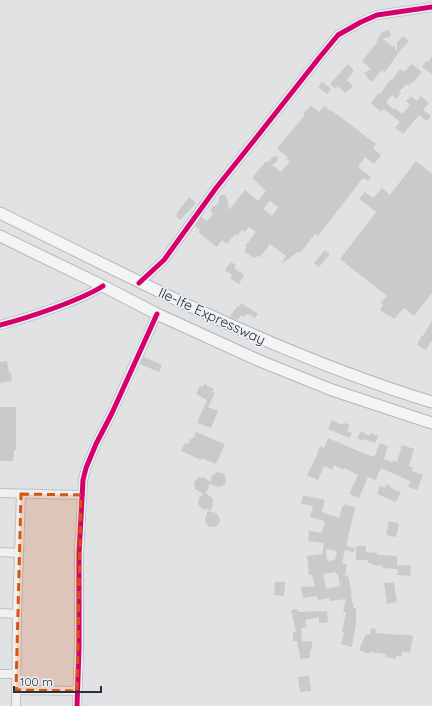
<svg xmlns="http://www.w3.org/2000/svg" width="432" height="706" font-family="Quicksand,sans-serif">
<rect width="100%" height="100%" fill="#e0e2e4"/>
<path fill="#c8cacc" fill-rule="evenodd" d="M389,30L391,36L383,39L393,47L394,45L397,52V43L403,36L409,41L403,48H402L384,73L382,70L375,78H376L371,82L364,73L371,69L362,61L379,40L376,41L381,35L380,33Z
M432,56V74L422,67L426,61L428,62Z
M348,64L353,69H352L354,71L347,80L353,86L345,93L338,86L336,89L330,84Z
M412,64L422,72L413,83L412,82L409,86L406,84L399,92L401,93L396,99L392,95L386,102L394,110L395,108L402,114L410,105L406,101L411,96L417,101L421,96L429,103L423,110L431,116L427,121L419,115L403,134L395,128L400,122L384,109L381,112L371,103L377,95L379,93L380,94L391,79L392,80L400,69L404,72Z
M322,82L331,89L327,94L318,87Z
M311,105L319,112L324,106L330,111L331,110L376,144L373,148L381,155L374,164L365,157L358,167L371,177L368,181L363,178L318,236L315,234L300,253L298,252L281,264L286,256L270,244L260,257L258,256L253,258L249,254L246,253L245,250L247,247L245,246L256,232L249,227L245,232L242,230L237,236L235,234L227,244L222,240L217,247L198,232L200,230L195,226L201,217L207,221L213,214L211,211L212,207L218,204L219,197L221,195H225L227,198L229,210L245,190L258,201L266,191L252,178L266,161L268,162L274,156L278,157L277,161L272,165L281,172L290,161L285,158H289L277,148L305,115L303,114ZM270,201L278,207L272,216L263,209Z
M416,161L432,174V293L414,316L404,308L394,319L389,315V316L380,310L383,305L380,303L387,296L340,259L376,212L359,199L365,192L373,198L382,188L390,195Z
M189,197L196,203L180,220L176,216L177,215L176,214Z
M325,250L330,254L319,267L314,263Z
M231,262L236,265L234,268L244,275L239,284L230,278L232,275L225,270Z
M241,303L258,314L255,318L249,314L248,315L246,314L244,317L241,315L238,320L230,317L235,309H236L237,306L239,307Z
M432,321V340L426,350L417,345L422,335L423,336Z
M144,357L162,365L159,372L140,364V360Z
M7,361L9,373H11L12,381L0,383V362Z
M204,384L214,389L212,392L215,393L208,407L218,411L211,428L197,423L207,400L196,394L200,386L203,387Z
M0,407H16V450H14L13,461H0Z
M332,420L342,425L344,423L348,424L349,427L347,431L352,433L349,438L328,429Z
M361,431L369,436L371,433L378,436L375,443L364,439L363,441L357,438Z
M196,432L225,444L216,464L202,458L201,460L181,451L185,443L188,444L190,439H192L193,437L194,438Z
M328,438L347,446L363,453L374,457L380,443L388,446L384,459L392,462L393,460L397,462L402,445L414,449L409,466L413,468L412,471L423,475L417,490L408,487L410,481L381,468V470L380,469L376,480L368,477L359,498L349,494L358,475L344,468L343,470L334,465L332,470L324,466L318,480L307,475L318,453L317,452L321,446L324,448Z
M217,472L222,473L224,474L225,476L226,482L223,486L218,487L210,484L206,493L213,499V504L211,510L203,509L199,506L198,503L199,498L203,494L195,489L194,483L195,481L199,477L205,478L210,482L212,476Z
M386,484L391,486L390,488L401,492L396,502L377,494L380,486L385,488Z
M303,495L325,500L322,512L339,518L343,505L344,506L345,504L354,507V508H355L346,546L355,548L354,552L345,550L342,563L347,564L345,576L348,575L351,590L352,603L354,604L353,608H356V622L352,647L341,644L344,632H342L346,612H343L346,599L330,601L329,598L318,600L317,596L303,598L301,587L315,586L312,575H309L307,556L322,554L324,543L308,541L309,531L322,533L325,523L324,522V521L310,517L313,506L301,504ZM326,549L337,551L335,560L327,561ZM336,572V574H338L340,586L326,589L323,574Z
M208,511L216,513L219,517L220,522L217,526L215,527H210L206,524L205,518Z
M389,521L399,524L396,537L386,535Z
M356,546H366V552L377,553V555H381L397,556V565L411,566L410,576L397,575L398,569L382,568L383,566L372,565V563H368V560H356Z
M275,582H285L284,596L274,595Z
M394,582L397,602L387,604L384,583Z
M297,609L298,612L327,611L328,622L319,623V617L305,620L307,627L301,628L302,642L312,641V649H310V658L300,659L299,649H298L297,641L293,642V632H296L291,610Z
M371,628L376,629L375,633L403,635V634L413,636L410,653L402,651V656H396V659L385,657L386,654L370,652L369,654L359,650L366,634L370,635Z
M309,676L311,691L300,692L298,677Z"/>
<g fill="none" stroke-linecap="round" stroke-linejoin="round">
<defs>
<path id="minor" d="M139,283L164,260L216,188L252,143L319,58L338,35L361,22L377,15L432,7
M0,325C20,320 38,314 57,307C73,301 89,295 103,286
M139,355L157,314
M0,493L81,495
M0,552L18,553
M0,613L17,614
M0,674H16
M16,690L77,691
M16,706L17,614L21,494
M77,706L79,649V554L83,480L86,468L96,444L112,413L135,362"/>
<path id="highway" d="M0,213C141,283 281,356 432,402
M0,236L103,286L157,314L260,361L332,390L432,423"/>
</defs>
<use href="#minor" stroke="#bec0c2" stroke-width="10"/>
<use href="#highway" stroke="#b3b5b8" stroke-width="13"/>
<use href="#minor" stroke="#eff0f1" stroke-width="8"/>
<use href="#highway" stroke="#f4f4f5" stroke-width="11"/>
<defs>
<path id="cycleway" d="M139,283L164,260L216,188L252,143L319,58L338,35L361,22L377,15L432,7
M0,325C20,320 38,314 57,307C73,301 89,295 103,286
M77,706L79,649V554L83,480L86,468L96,444L112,413L157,314"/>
</defs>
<use href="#cycleway" stroke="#edf0f4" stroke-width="8"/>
<use href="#cycleway" stroke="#d6006c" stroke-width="5"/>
</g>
<path fill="#d55511" fill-opacity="0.2" stroke="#d55511" stroke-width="3" stroke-dasharray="8 5" stroke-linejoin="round" d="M21,494L81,495L77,691L16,690Z"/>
<g text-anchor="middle" stroke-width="3.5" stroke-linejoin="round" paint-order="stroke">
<g font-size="14" fill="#29303c" stroke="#edf0f4">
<text transform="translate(212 316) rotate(25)" y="5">Ile-Ife Expressway</text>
</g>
</g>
<path d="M14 686v6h87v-6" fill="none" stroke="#29303c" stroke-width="2"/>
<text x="20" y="686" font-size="12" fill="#29303c" stroke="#edf0f4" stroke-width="3" paint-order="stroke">100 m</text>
</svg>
